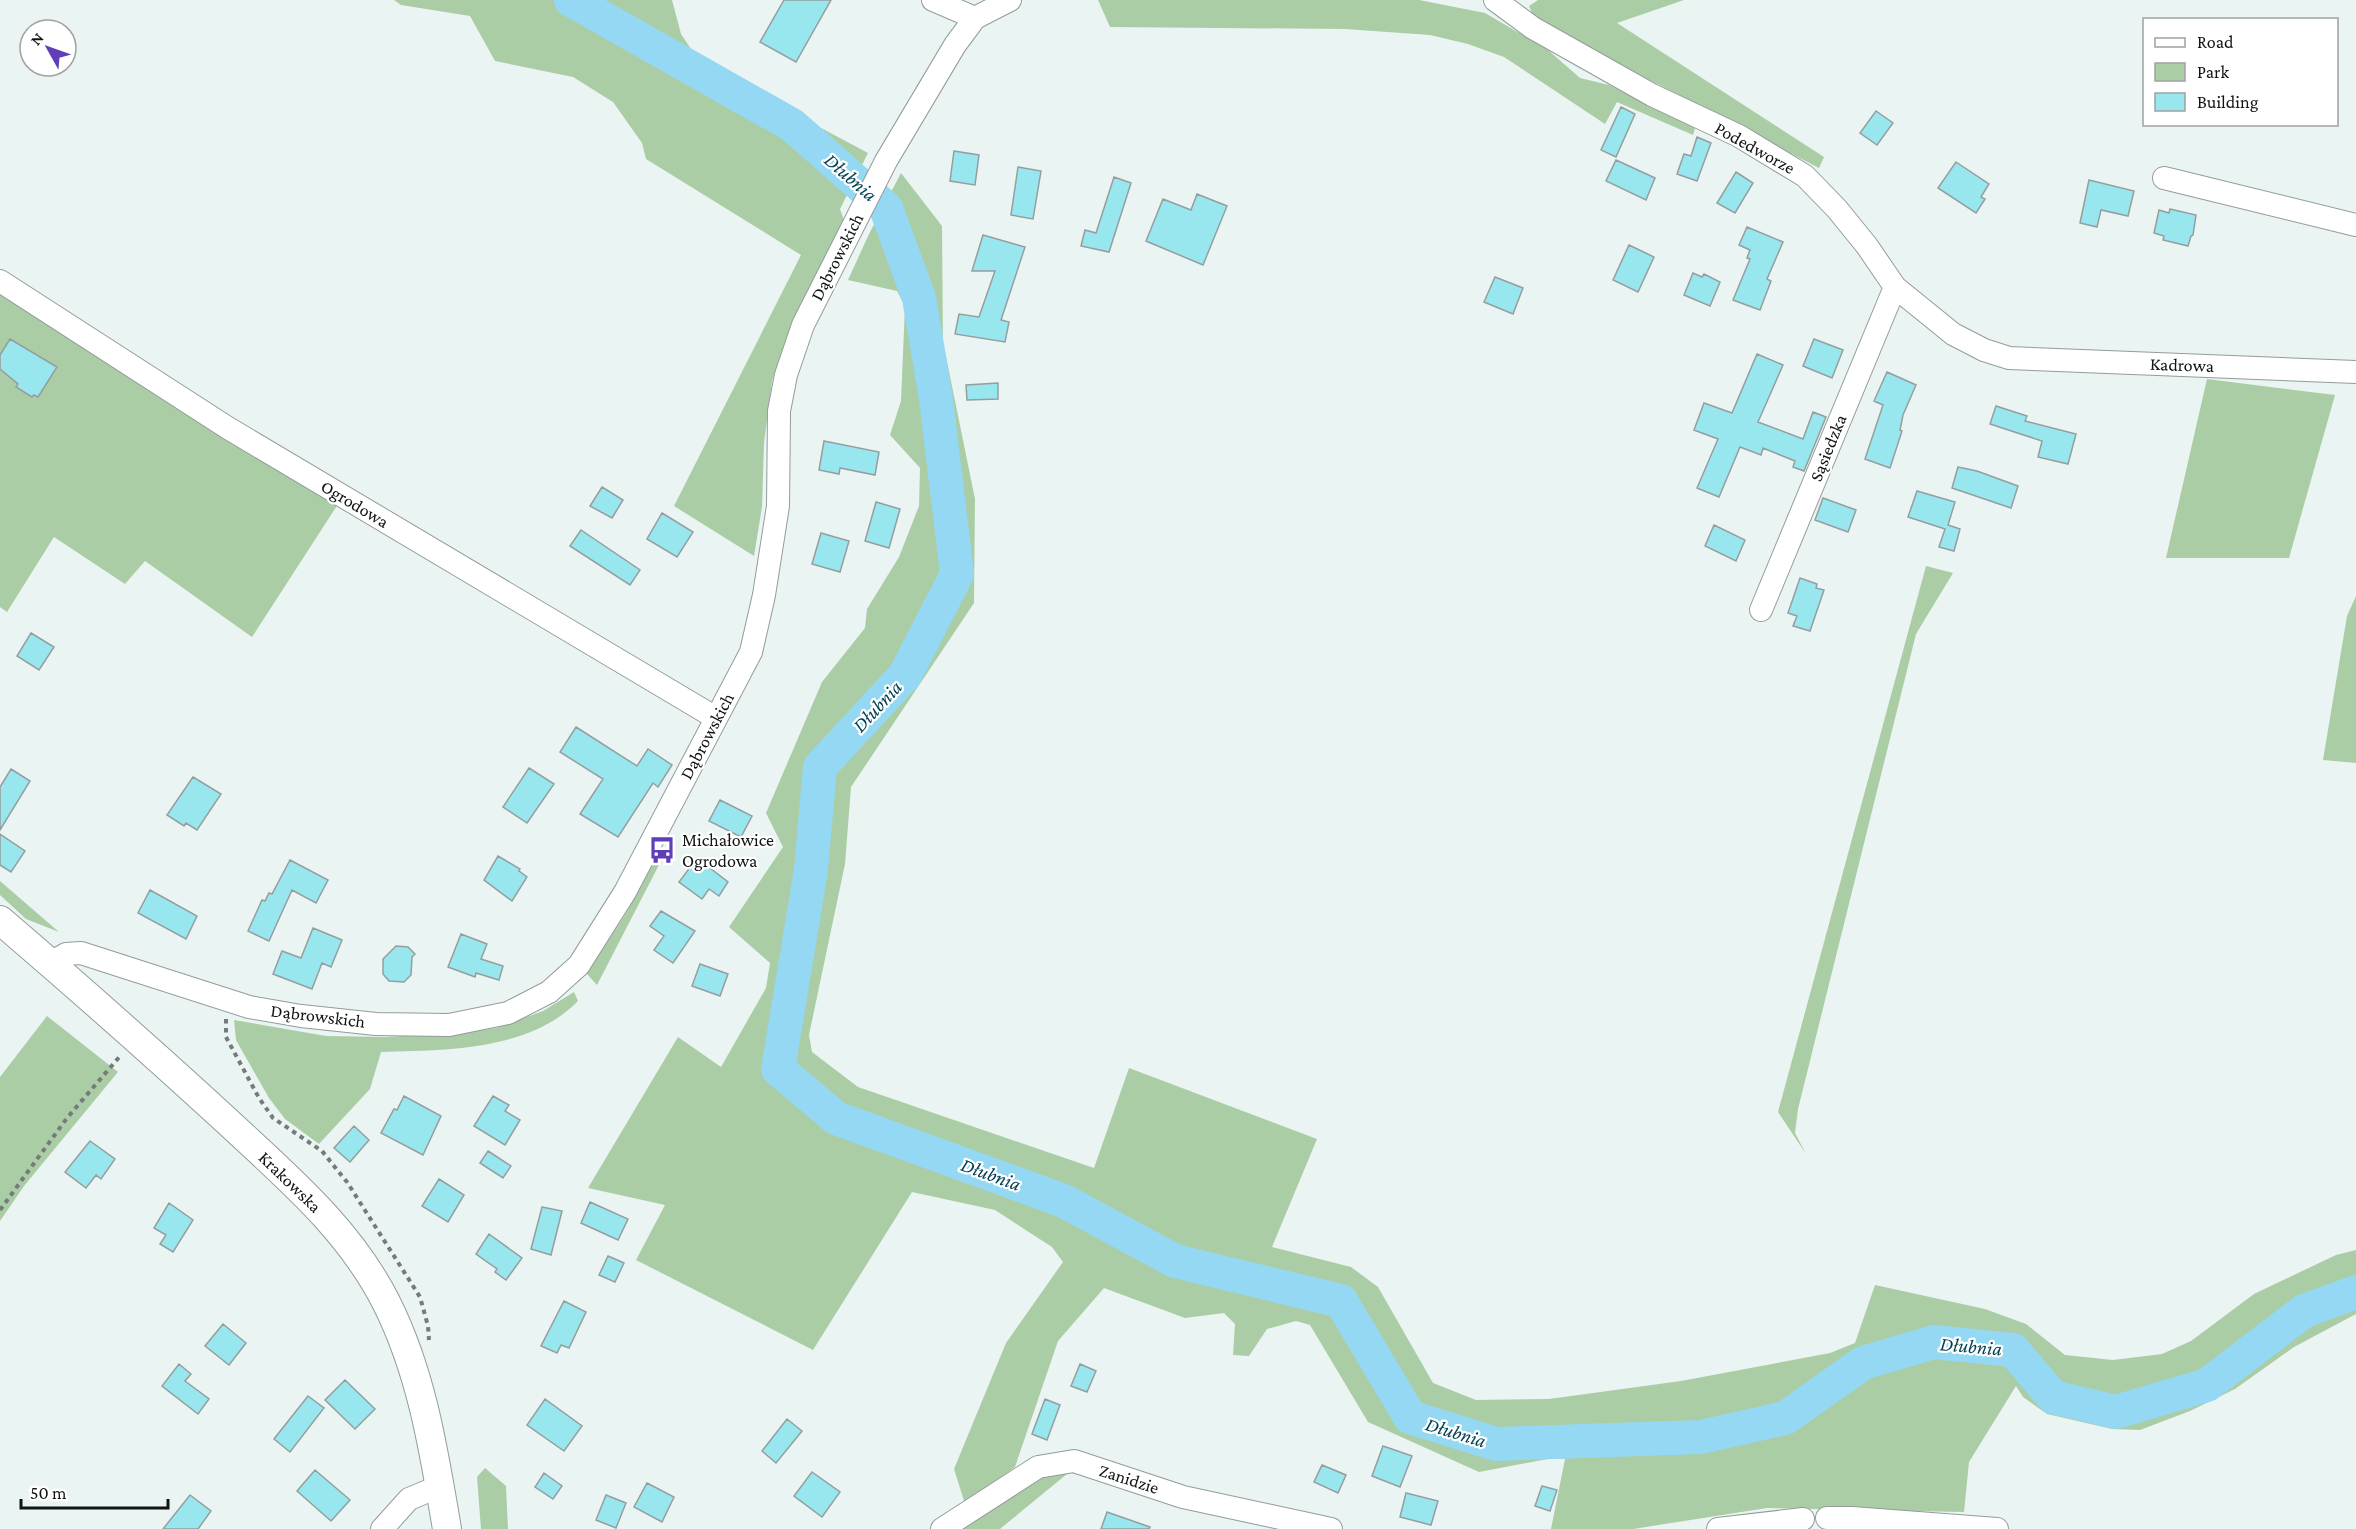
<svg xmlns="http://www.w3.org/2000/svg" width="2356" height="1529" font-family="'Crimson Pro',serif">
<rect width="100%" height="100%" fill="#eaf4f2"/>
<path fill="#abcda5" d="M394,0H672L681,34L701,64L868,153L840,209L844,220L795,316L772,381L764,443L762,507L754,556L674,506L801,255L646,159L642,143L613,102L573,77L495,61L470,16L401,5Z
M1098,0H1419L1485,13L1548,50L1580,78L1609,85L1695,128L1693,135L1617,102L1605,124L1504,57L1468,44L1430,35L1345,29L1110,27Z
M1538,0H1684L1617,23L1824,157L1819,168L1577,42L1533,15L1529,6Z
M901,173L942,226L943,342L975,499L974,603L851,787L845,864L809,1035L812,1052L858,1087L1094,1168L1129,1068L1317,1139L1272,1247L1351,1267L1378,1287L1433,1383L1476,1400L1549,1399L1681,1381L1830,1353L1855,1343L1875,1285L1985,1309L2026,1324L2065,1355L2113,1360L2162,1354L2191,1341L2254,1294L2336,1255L2356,1250V1314L2294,1347L2235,1389L2190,1411L2140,1430L2112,1429L2047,1414L2023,1397L2016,1386L1969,1462L1964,1512L1767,1508L1633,1529H1551L1565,1459L1553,1458L1479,1472L1368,1422L1310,1325L1296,1321L1267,1329L1249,1356L1233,1355L1235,1324L1224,1313L1185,1318L1104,1288L1058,1341L1015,1467L965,1504L954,1469L1006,1343L1063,1262L1052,1247L995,1210L912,1192L813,1350L636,1260L665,1205L588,1188L678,1037L721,1067L766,988L770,963L729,927L783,847L766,813L822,682L865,628L867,609L899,557L919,506L920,468L890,435L901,401L905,306L897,291L848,280L869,234Z
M0,288L340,501L252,637L145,561L125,584L54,537L7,612L0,607Z
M2207,379L2335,395L2289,558H2166Z
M1926,566L1953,573L1916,634L1798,1109L1795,1133L1806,1154L1778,1112Z
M2356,596V763L2323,760L2347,616Z
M657,856L662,859L597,985L587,974L627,912Z
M0,881L59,932L26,919L0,895Z
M574,992L578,1001C529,1051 447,1050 381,1052L370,1089L319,1144L285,1119L269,1098L236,1040L234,1020L326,1036L385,1037L461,1033L496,1028L543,1011Z
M47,1016L118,1072L24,1186L0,1221V1077Z
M485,1468L506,1486L508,1529H481L477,1477Z
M1037,1473L1067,1474L1000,1529H953Z"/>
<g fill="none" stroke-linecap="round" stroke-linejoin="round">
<path stroke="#94d8f4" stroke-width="34" d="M571,0L792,125L886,208L919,298L936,399L957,574L905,675L820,767L811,870L778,1069L836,1118L1064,1201L1175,1261L1341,1301L1410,1417L1496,1444L1701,1437L1785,1418L1863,1363L1934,1342L2013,1350L2053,1397L2116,1412L2207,1385L2304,1311L2356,1292"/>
</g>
<path fill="#98e7ef" stroke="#959e9f" stroke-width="1.5" d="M784,0H831L796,62L760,42Z
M1621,107L1635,114L1616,157L1601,150Z
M1876,111L1893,123L1877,145L1860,133Z
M1697,137L1711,143L1697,181L1677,174L1684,154L1691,156Z
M954,151L979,155L975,185L950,181Z
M1616,160L1655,178L1646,200L1606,181Z
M1956,162L1989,184L1981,197L1985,199L1976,213L1938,188Z
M1018,167L1041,171L1033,219L1011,215Z
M1736,172L1753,183L1735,213L1717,203Z
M1114,177L1131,183L1109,252L1081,246L1085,230L1096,233Z
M2089,180L2134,191L2128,216L2101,210L2097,227L2080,223Z
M1197,194L1227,206L1203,265L1146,241L1163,199L1191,210Z
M2170,209L2196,215L2193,235L2191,236L2188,246L2163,240L2164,236L2154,233L2159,210L2169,213Z
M1747,227L1783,242L1767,279L1771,281L1760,310L1733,300L1750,259L1747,258L1750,250L1739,245Z
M983,235L1025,247L1001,320L1009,322L1005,342L955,334L959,314L979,317L995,271H972Z
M1629,245L1654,257L1638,292L1613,280Z
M1693,273L1702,277L1704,274L1720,282L1710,306L1684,295Z
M1495,277L1523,288L1513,314L1484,302Z
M10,339L57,367L38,397L34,395L32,397L16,387L18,384L0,369V355Z
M1814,339L1843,350L1832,378L1803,366Z
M1757,354L1783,365L1758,422L1803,439L1813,412L1826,417L1804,471L1793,467L1795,461L1763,448L1761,455L1740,447L1719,497L1697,488L1718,439L1694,430L1704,403L1732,413Z
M1887,372L1916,385L1903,415L1900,430L1902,431L1890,468L1865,459L1883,405L1874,401Z
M998,383V399L967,400L966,385Z
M1996,406L2027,416L2025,421L2076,434L2068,464L2038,457L2042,441L1990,424Z
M824,441L879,452L875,475L840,468L839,474L819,470Z
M1958,467L1977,471L2018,486L2011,508L1952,488Z
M602,487L623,500L612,518L590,506Z
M1917,491L1955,502L1948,525L1960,529L1954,551L1939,547L1945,529L1908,517Z
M1823,498L1856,510L1848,532L1815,520Z
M876,502L900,509L889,548L865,541Z
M662,513L693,532L677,557L647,539Z
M1714,525L1745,540L1736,561L1705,546Z
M581,530L640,570L630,585L570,546Z
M821,533L849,541L840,572L812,564Z
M1800,578L1817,584L1816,588L1824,590L1810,631L1793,626L1797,616L1788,613Z
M31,633L54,647L39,670L17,656Z
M576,727L637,766L648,749L672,765L658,787L653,783L618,837L580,814L603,779L560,752Z
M529,768L554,784L527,823L503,807Z
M11,769L30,781L0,830V787Z
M193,777L221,794L197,830L186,823L184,826L167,815Z
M720,800L752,816L741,837L709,821Z
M0,834L25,851L11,872L0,865Z
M498,856L520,869L519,871L527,877L512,901L484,880Z
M697,858L728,882L719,896L709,889L702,899L679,882Z
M290,860L328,880L316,903L292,890L269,941L248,931L262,900L265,901L269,893L272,894Z
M150,890L197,916L186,939L138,913Z
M661,911L695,931L673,963L654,950L664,936L650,926Z
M313,928L342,940L331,967L322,963L312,989L273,974L282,951L301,958Z
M461,934L487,944L481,959L503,966L499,980L476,973L475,977L448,967Z
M396,946L408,947L415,954L412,957L411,975L404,982L389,981L383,974V959Z
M700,964L728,974L720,996L692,986Z
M404,1096L441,1116L423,1155L381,1133L394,1109L397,1110Z
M493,1096L509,1105L505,1111L520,1120L505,1145L474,1126Z
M354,1126L369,1140L350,1162L334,1148Z
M90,1141L115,1159L101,1179L96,1175L86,1188L65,1172Z
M488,1151L511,1166L503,1178L480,1163Z
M439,1179L464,1195L448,1222L422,1206Z
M590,1202L628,1219L618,1240L581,1223Z
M169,1203L193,1220L173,1252L160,1244L166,1235L154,1228Z
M542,1207L562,1211L551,1255L531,1249Z
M489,1234L522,1258L506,1280L495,1272L497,1269L476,1254Z
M608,1256L624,1263L615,1282L599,1275Z
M564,1301L586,1312L569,1348L561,1345L557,1353L541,1346Z
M223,1324L246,1343L229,1365L205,1346Z
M179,1364L191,1374L185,1381L209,1399L198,1414L162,1386Z
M1080,1364L1096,1371L1087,1392L1071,1386Z
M345,1380L375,1409L355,1429L325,1400Z
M308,1396L324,1408L290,1452L274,1439Z
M545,1399L582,1426L564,1451L527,1425Z
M1045,1399L1060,1405L1047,1440L1032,1434Z
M787,1419L802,1431L776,1463L762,1451Z
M1383,1446L1412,1456L1400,1487L1372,1476Z
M1322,1465L1346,1475L1338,1493L1314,1482Z
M315,1470L350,1500L331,1521L297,1491Z
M812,1472L840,1492L822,1517L794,1496Z
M544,1473L562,1486L553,1499L535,1487Z
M647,1483L674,1497L662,1522L634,1507Z
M1542,1486L1557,1490L1550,1511L1535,1506Z
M1406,1493L1438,1501L1431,1525L1400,1517Z
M190,1495L211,1511L198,1529H163Z
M606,1495L626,1503L616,1528L596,1520Z
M1107,1512L1150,1527L1149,1529H1101Z"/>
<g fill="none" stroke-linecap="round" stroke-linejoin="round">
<defs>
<path id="minor" d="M933,0L975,18
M1495,0L1533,28L1652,95L1739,136L1805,176L1837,209L1867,246L1895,287L1953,334L1984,350L2009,358L2356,372
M2164,178L2356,225
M0,281L228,428L716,718
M1761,610L1895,287
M50,963L66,954L81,953L249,1007L301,1016L376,1024L449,1025L508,1013L549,992L579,965L625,892L751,652L764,595L778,506L779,411L786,375L803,325L886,161L955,45L975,18L1010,0
M1827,1518H1852L1997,1529
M382,1529L409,1499L440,1486
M942,1529L1038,1467L1074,1461L1183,1497L1331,1529
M1718,1529L1803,1519"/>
<path id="major" d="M0,920C77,986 153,1053 228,1122C287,1177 349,1229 386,1302C422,1373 434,1452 447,1529"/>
</defs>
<use href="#minor" stroke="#939c9a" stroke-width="24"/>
<use href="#major" stroke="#939c9a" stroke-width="30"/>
<path stroke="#757b7a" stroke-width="4" stroke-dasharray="4.5 4.5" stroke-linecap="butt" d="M226,1019V1037L259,1098L273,1118L322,1151L347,1182L420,1297L428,1326L429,1340
M0,1210L67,1118L121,1055"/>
<use href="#minor" stroke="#fff" stroke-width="22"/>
<use href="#major" stroke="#fff" stroke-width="28"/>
</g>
<defs>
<symbol id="bus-bare" viewBox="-9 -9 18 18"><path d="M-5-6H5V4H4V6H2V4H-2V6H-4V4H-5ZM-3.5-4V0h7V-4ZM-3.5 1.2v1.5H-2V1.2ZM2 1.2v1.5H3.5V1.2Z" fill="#5e3fb8" stroke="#fff" stroke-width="2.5" paint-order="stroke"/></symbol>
</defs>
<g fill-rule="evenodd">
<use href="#bus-bare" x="643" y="831" width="38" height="38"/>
</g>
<g text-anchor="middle" stroke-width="4.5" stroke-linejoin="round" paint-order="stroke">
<g font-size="18" fill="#101413" stroke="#fff">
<text transform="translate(1755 148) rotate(29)" y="6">Podedworze</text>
<text transform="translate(837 257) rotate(-63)" y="6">Dąbrowskich</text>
<text transform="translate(2182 365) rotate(2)" y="6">Kadrowa</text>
<text transform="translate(1828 448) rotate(-68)" y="6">Sąsiedzka</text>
<text transform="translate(355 504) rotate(31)" y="6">Ogrodowa</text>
<text transform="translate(707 736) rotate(-62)" y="6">Dąbrowskich</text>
<text transform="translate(318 1016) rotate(7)" y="6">Dąbrowskich</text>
<text transform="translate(290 1182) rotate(44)" y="6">Krakowska</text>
<text transform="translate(1129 1479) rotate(18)" y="6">Zanidzie</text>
</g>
<g font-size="18" fill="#101413" stroke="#fff" text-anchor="start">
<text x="682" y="846">Michałowice<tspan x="682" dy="21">Ogrodowa</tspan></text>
</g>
<g font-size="20" font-style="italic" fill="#003f52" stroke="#fff">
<text transform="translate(851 177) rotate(41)" y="7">Dłubnia</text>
<text transform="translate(877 706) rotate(-47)" y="7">Dłubnia</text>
<text transform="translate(991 1174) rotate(20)" y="7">Dłubnia</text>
<text transform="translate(1971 1346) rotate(5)" y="7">Dłubnia</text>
<text transform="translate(1456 1432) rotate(17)" y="7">Dłubnia</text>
</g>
</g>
<rect x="2143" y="18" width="195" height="108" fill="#ffffff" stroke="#9fa1a1" stroke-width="1.5"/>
<rect x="2155" y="38" width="30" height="9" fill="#ffffff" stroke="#9fa1a1" stroke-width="1.5"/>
<text x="2197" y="48" font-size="18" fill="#101413">Road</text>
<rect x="2155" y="63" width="30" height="18" fill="#abcda5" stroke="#9fa1a1" stroke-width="1.5"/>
<text x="2197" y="78" font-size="18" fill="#101413">Park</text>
<rect x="2155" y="93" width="30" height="18" fill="#98e7ef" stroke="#9fa1a1" stroke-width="1.5"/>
<text x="2197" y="108" font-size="18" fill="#101413">Building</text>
<g transform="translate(48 48) rotate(310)"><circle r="28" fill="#ffffff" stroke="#9fa1a1" stroke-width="1.5"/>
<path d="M0-4.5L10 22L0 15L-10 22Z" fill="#5e3fb8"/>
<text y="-9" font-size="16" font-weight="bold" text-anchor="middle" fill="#101413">N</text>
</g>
<path d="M21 1499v9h147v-9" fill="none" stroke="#101413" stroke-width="3"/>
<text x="30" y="1499" font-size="18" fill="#101413" stroke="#ffffff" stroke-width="4.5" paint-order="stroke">50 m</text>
</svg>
